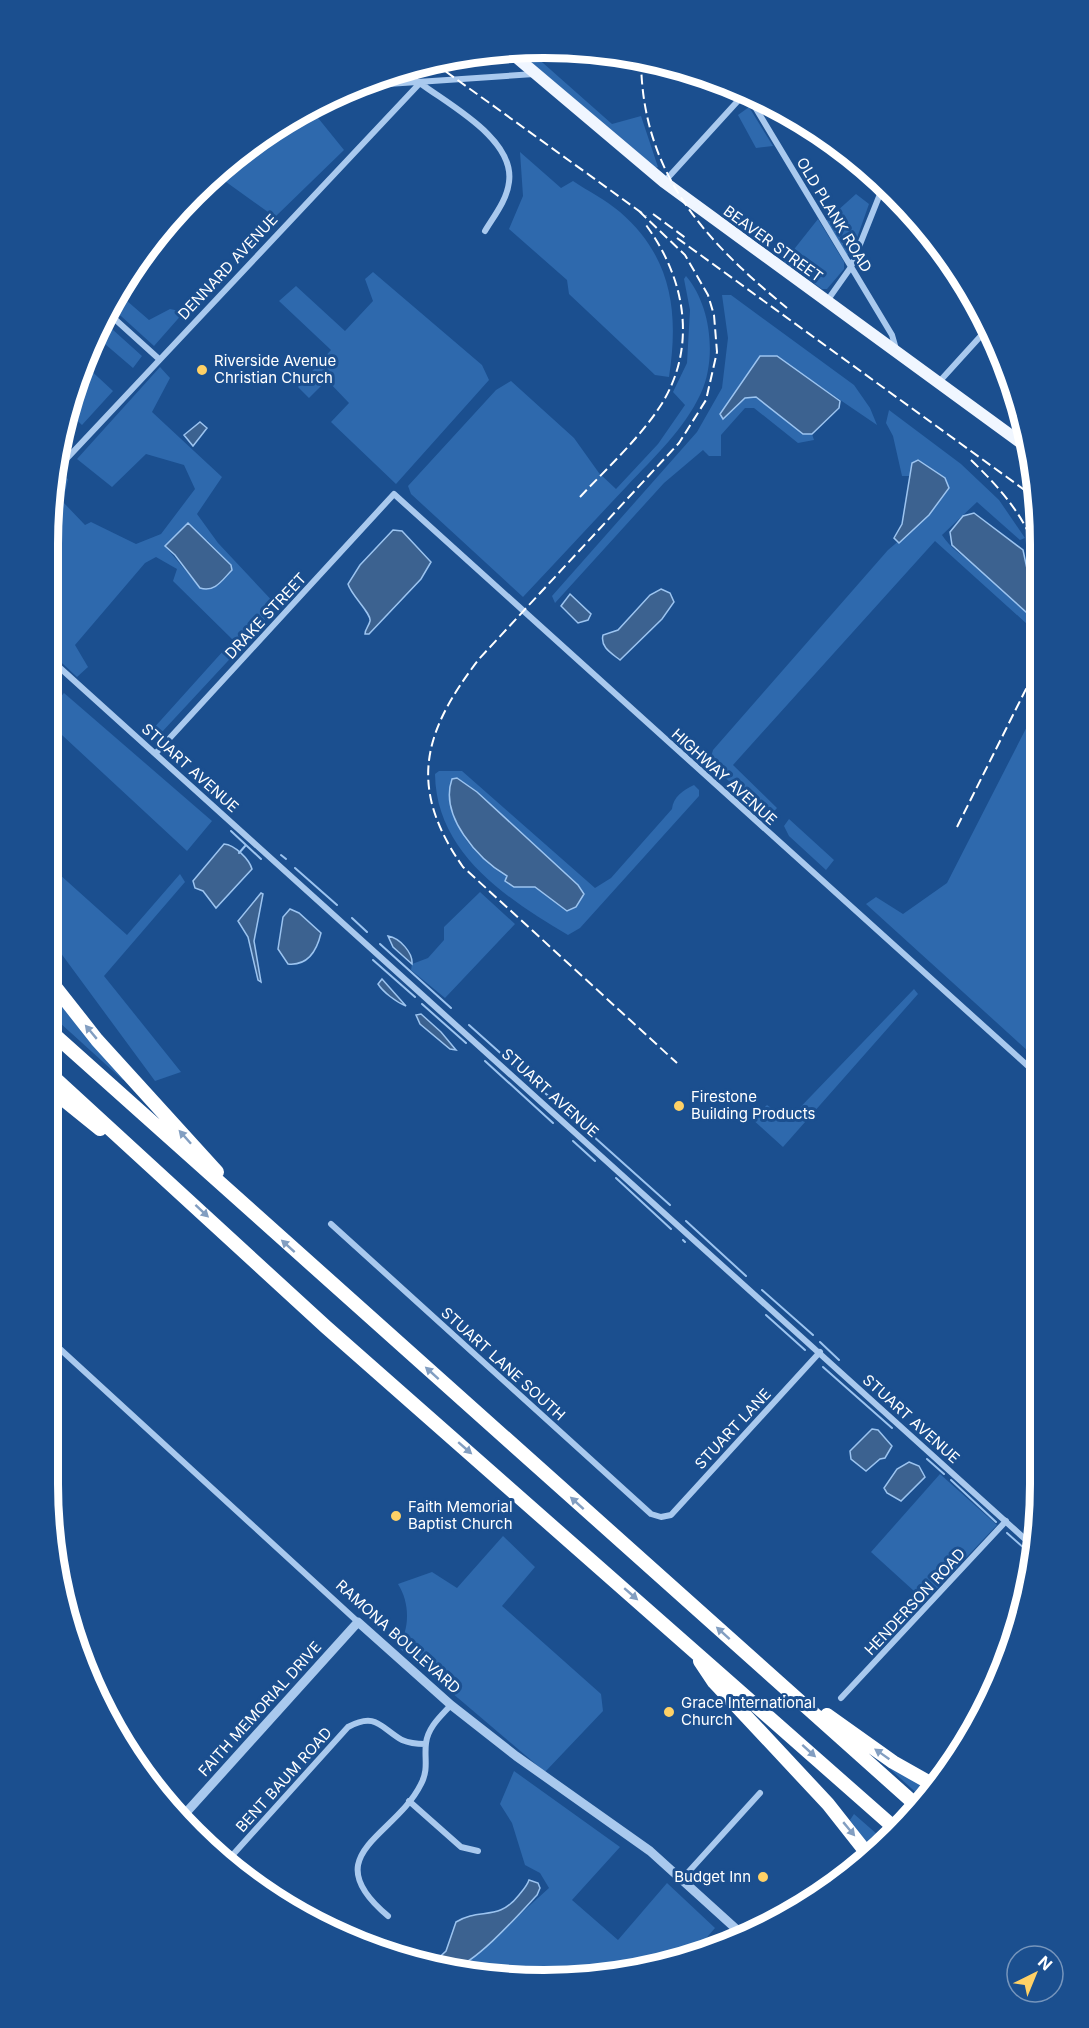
<svg xmlns="http://www.w3.org/2000/svg" width="1089" height="2028" font-family="Inter,sans-serif">
<rect width="100%" height="100%" fill="#1b4f8f"/>
<path fill="#2e69ad" fill-rule="evenodd" d="M534,55L612,124L641,116L658,167L655,168L532,63Z
M749,107L773,146L756,148L738,115Z
M310,108L344,150L275,217L215,174L297,114Z
M520,152L561,188L573,181C588,191 606,200 620,212C672,257 679,312 669,377L655,375L569,294L567,280L509,229L523,196Z
M856,194L869,204L852,252L847,255L826,221Z
M818,219L844,262V269L827,289H822L784,262Z
M933,236L957,275L955,277L923,247Z
M373,272L482,365L489,380L396,484L331,422L349,403L327,380L309,398L298,387L331,350L279,301L296,286L345,331L373,301L365,279Z
M686,276C711,305 717,358 701,393C684,430 654,457 627,486C592,523 558,560 523,597L411,494L408,486L496,390L511,381L574,438L599,473L616,489L658,444L685,405L673,392L687,363L690,310L684,279Z
M119,294L149,320L170,309L184,312L154,346L111,307Z
M722,295H731L854,385L870,408L877,425L777,357L723,419L745,398L756,397L803,434H812L814,440L798,443L754,408H745L721,435V456H709L703,450L664,483L555,603L552,596L697,432L722,388L728,338Z
M102,320L142,356L133,368L105,344L85,365L113,391L82,425L67,411Z
M160,367L170,378L152,412L222,477L197,514L218,543L278,607L161,733L152,730L233,640L173,581L177,569L156,557L145,563L75,645L88,667L77,677L49,651C49,616 41,496 61,475L68,479L63,502L85,525L91,522L136,544L161,534L195,489L184,465L146,454L112,487L77,459ZM207,540L231,565L200,588L165,546Z
M889,410L961,464L999,500L1025,538L1020,540L977,502L942,535C961,564 1002,576 1032,592L1028,564L1032,562L1037,576V616L1027,624L935,541L733,765L777,808L770,816L709,764L713,750L888,550L929,515L912,463L910,476H902L893,436L886,423Z
M64,693L212,821L187,851L49,723V710Z
M1037,707L1039,1061L866,904L876,897L903,914L947,883Z
M439,771H462L595,888L611,878L672,809C673,797 683,790 694,785L699,790V796L580,928L568,935C507,899 436,853 435,774ZM457,778L477,792L578,885L567,911L535,887L505,881L507,877C484,863 460,840 453,812C451,802 452,790 452,779Z
M789,819L834,860L826,870L789,836L784,826Z
M49,865L127,935L180,874L185,882L104,976L181,1072L155,1081L49,937Z
M480,892L515,924L445,998L411,970L412,964L428,958L444,940V927Z
M49,989L124,1078L123,1080L49,1013Z
M914,989L918,994L783,1147L752,1119L767,1105L788,1120Z
M940,1474L997,1525L925,1601L871,1552Z
M503,1536L535,1567L502,1606L601,1694L603,1711L545,1772L398,1647C410,1629 410,1603 398,1584L432,1572L457,1588Z
M878,1758L930,1787L922,1798Z
M514,1771L620,1847L572,1900L618,1940L667,1883L715,1928L695,1951L577,1979L456,1967L469,1960L549,1888L540,1873L525,1865L512,1823L500,1804Z
M854,1814L886,1842L873,1853L850,1820Z"/>
<path fill="#3c6290" stroke="#9cc4f0" stroke-width="1.5" d="M760,356H777L840,401L839,408L812,434H803L756,397L745,398L723,419L720,414Z
M200,422L207,428L193,446L184,435Z
M918,460L945,478L949,488L929,515L899,543L894,538L902,524L912,463Z
M974,513L1023,550L1032,592L1031,609L1026,612L952,545L950,532L963,516Z
M188,523L231,565L232,570C223,579 215,593 200,588L175,555L165,546Z
M393,530L402,531L431,562L421,579L369,634H365C365,629 369,626 370,621C372,614 351,595 348,584L360,565Z
M661,589L670,593L674,602L662,619L620,660C611,653 600,647 603,635L618,630L650,595Z
M570,594L591,614L588,620L578,623L561,606Z
M457,778L477,792L578,885L584,894L576,907L567,911L535,887H514L505,881L507,876C478,859 439,816 452,779Z
M224,844C235,845 249,859 252,869L216,908L203,891L195,888L193,881Z
M261,893L263,894L254,941L261,982L258,980L248,937L238,921Z
M290,909L299,913L321,933C317,950 308,966 288,964L278,949L283,917Z
M388,936C400,938 413,953 412,964L393,947Z
M382,979L406,1006C396,1002 383,992 378,984Z
M421,1014L441,1032L456,1050L450,1049L420,1024L416,1015Z
M872,1429L878,1430L892,1446L885,1458L880,1459L866,1471L851,1459L850,1451Z
M909,1462L919,1466L925,1477L901,1501L887,1493L884,1488L897,1469Z
M529,1880L538,1883L540,1888L537,1895C522,1911 475,1964 455,1967C448,1968 438,1965 431,1965L446,1951L456,1922C480,1907 498,1922 519,1895C523,1890 527,1886 529,1880Z"/>
<g fill="none" stroke-linecap="round" stroke-linejoin="round">
<path stroke="#9cc4f0" stroke-width="2" d="M231,831L261,859
M239,853L246,845
M281,855L286,859
M295,868L337,905
M352,918L367,932
M380,944L451,1008
M373,960L415,997
M422,1004L466,1043
M469,1025L670,1205
M485,1061L553,1123
M573,1141L595,1161
M616,1178L671,1229
M686,1221L746,1276
M683,1240L685,1242
M762,1290L813,1335
M766,1315L805,1350
M820,1342L839,1360
M823,1367L892,1428
M927,1459L944,1474
M951,1480L996,1522
M1007,1533L1033,1556"/>
<path stroke="#a9c9ee" stroke-width="6" d="M358,86L534,74
M746,92L892,335L896,349
M664,182L746,92
M827,301L851,267L884,184
M107,312L159,359
M939,382L988,328
M56,470L420,83C449,105 515,139 509,182C507,200 494,216 485,231
M49,658L1035,1548
M156,753L394,494L1039,1076
M331,1224L651,1514L661,1517L671,1515L820,1352
M48,1338L358,1622
M841,1698L1006,1521
M409,1801L461,1847L478,1851
M229,1859L348,1727C376,1712 380,1727 402,1740C409,1743 418,1744 425,1744
M682,1879L760,1793
M388,1916C314,1854 395,1837 421,1784C429,1769 424,1758 426,1743C428,1727 441,1716 451,1705"/>
<path stroke="#a9c9ee" stroke-width="9" d="M183,1816L358,1622L451,1705L516,1756L650,1851L745,1937"/>
<path stroke="#f0f6ff" stroke-width="12" d="M509,51L664,182L1028,448"/>
<path stroke="#fff" stroke-width="14" d="M49,979L97,1040L217,1172
M48,1029L916,1805
M48,1072L326,1327L898,1831
M48,1087L100,1129
M700,1661L714,1682L828,1804L869,1856
M827,1715L893,1762L932,1784"/>
<path stroke="#fff" stroke-width="2" stroke-dasharray="10 4.5" stroke-linecap="butt" d="M641,60C642,173 704,240 787,308
M434,63L646,216
M639,211L685,255L708,295L714,315L717,352L706,400L679,443L479,659C423,732 407,787 463,867L677,1063
M653,214L687,239
M677,238L1037,499
M971,460C1000,488 1023,514 1037,552
M580,497C607,468 639,439 661,405C698,346 685,278 646,225
M957,827L1037,667"/>
</g>
<defs><path id="oneway-solid" d="M-6-.8H1V-3.2L6.5 0L1 3.2V.8H-6Z" transform="scale(1.5)"/></defs>
<g fill="#829ec1">
<use href="#oneway-solid" transform="translate(91 1032) rotate(-130)"/>
<use href="#oneway-solid" transform="translate(185 1137) rotate(-132)"/>
<use href="#oneway-solid" transform="translate(202 1211) rotate(43)"/>
<use href="#oneway-solid" transform="translate(288 1246) rotate(-138)"/>
<use href="#oneway-solid" transform="translate(432 1373) rotate(-138)"/>
<use href="#oneway-solid" transform="translate(465 1448) rotate(41)"/>
<use href="#oneway-solid" transform="translate(577 1503) rotate(-138)"/>
<use href="#oneway-solid" transform="translate(631 1594) rotate(41)"/>
<use href="#oneway-solid" transform="translate(723 1633) rotate(-138)"/>
<use href="#oneway-solid" transform="translate(809 1751) rotate(42)"/>
<use href="#oneway-solid" transform="translate(882 1754) rotate(-145)"/>
<use href="#oneway-solid" transform="translate(849 1829) rotate(50)"/>
</g>
<g fill="#ffd166" stroke="#1b4f8f" stroke-width="2">
<circle cx="202" cy="370" r="6"/>
<circle cx="679" cy="1106" r="6"/>
<circle cx="396" cy="1516" r="6"/>
<circle cx="669" cy="1712" r="6"/>
<circle cx="763" cy="1877" r="6"/>
</g>
<g text-anchor="middle" stroke-width="6" stroke-linejoin="round" paint-order="stroke">
<g font-size="15" fill="#fff" stroke="#1b4f8f">
<text transform="translate(834 215) rotate(59)" y="5">OLD PLANK ROAD</text>
<text transform="translate(773 244) rotate(36)" y="5">BEAVER STREET</text>
<text transform="translate(228 267) rotate(-47)" y="5">DENNARD AVENUE</text>
<text transform="translate(266 616) rotate(-47)" y="5">DRAKE STREET</text>
<text transform="translate(190 768) rotate(42)" y="5">STUART AVENUE</text>
<text transform="translate(724 777) rotate(42)" y="5">HIGHWAY AVENUE</text>
<text transform="translate(550 1093) rotate(42)" y="5">STUART AVENUE</text>
<text transform="translate(503 1364) rotate(42)" y="5">STUART LANE SOUTH</text>
<text transform="translate(911 1419) rotate(42)" y="5">STUART AVENUE</text>
<text transform="translate(733 1429) rotate(-47)" y="5">STUART LANE</text>
<text transform="translate(915 1602) rotate(-47)" y="5">HENDERSON ROAD</text>
<text transform="translate(398 1637) rotate(42)" y="5">RAMONA BOULEVARD</text>
<text transform="translate(260 1709) rotate(-48)" y="5">FAITH MEMORIAL DRIVE</text>
<text transform="translate(284 1780) rotate(-48)" y="5">BENT BAUM ROAD</text>
</g>
<g font-size="15" fill="#fff" stroke="#1b4f8f" text-anchor="start">
<text x="214" y="366">Riverside Avenue<tspan x="214" dy="17">Christian Church</tspan></text>
<text x="691" y="1102">Firestone<tspan x="691" dy="17">Building Products</tspan></text>
<text x="408" y="1512">Faith Memorial<tspan x="408" dy="17">Baptist Church</tspan></text>
<text x="681" y="1708">Grace International<tspan x="681" dy="17">Church</tspan></text>
<text x="751" y="1882" text-anchor="end">Budget Inn</text>
</g>
</g>
<path d="M0 0H1089V2028H0ZM544 58H544A486 486 0 0 1 1030 544V1484A486 486 0 0 1 544 1970H544A486 486 0 0 1 58 1484V544A486 486 0 0 1 544 58Z" fill="#1b4f8f" fill-rule="evenodd"/>
<path fill="none" stroke="#fff" stroke-width="8" d="M544 58H544A486 486 0 0 1 1030 544V1484A486 486 0 0 1 544 1970H544A486 486 0 0 1 58 1484V544A486 486 0 0 1 544 58Z"/>
<g transform="translate(1035 1974) rotate(43)"><circle r="28" fill="#1b4f8f" stroke="#7695bc" stroke-width="1.5"/>
<path d="M0-4.5L10 22L0 15L-10 22Z" fill="#ffd166"/>
<text y="-9" font-size="16" font-weight="bold" text-anchor="middle" fill="#ffffff">N</text>
</g>
</svg>
